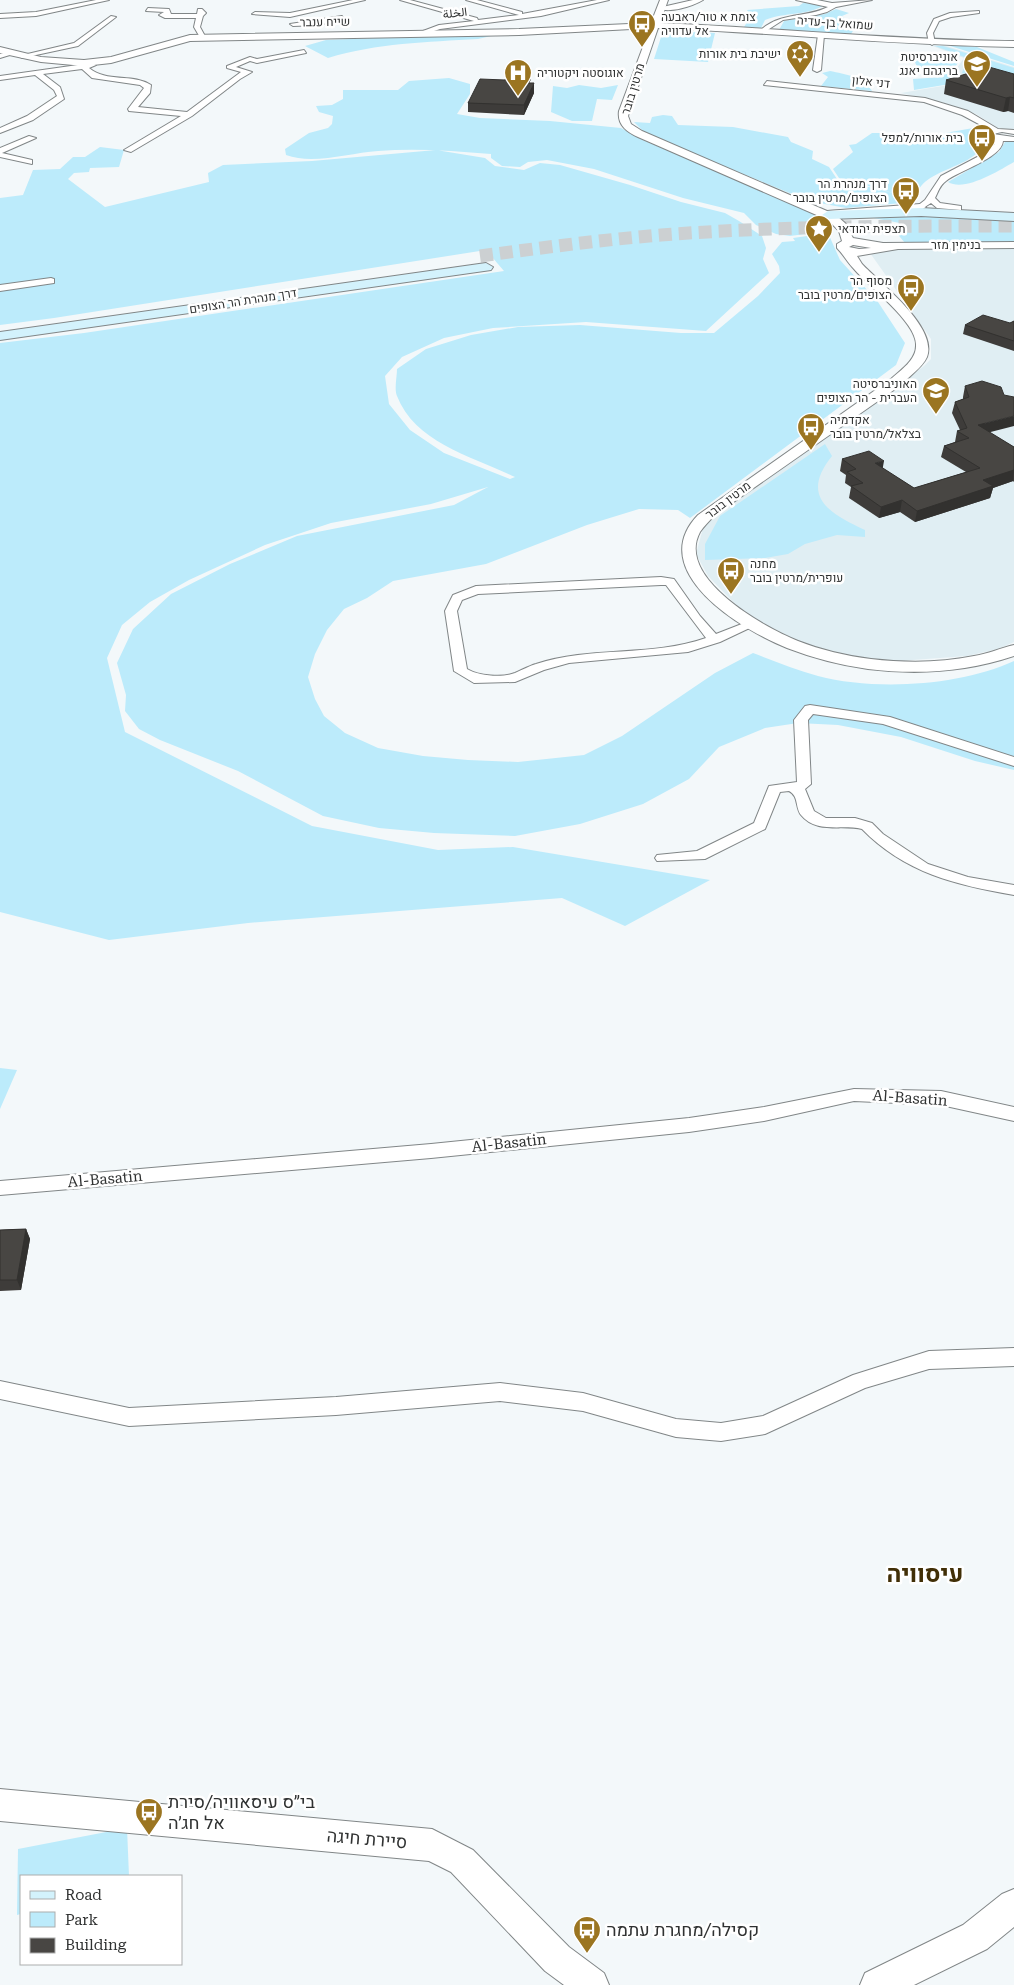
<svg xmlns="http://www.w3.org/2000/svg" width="1014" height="1985" font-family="'Roboto Serif',Vazirmatn,Heebo,serif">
<rect width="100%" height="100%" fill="#f3f8fa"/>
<path fill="#e0eef3" d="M930,45H943L1014,67V130L998,128L976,114L944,103L901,93L954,84L952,75L964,58Z
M1014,247V642L998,649L967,656L899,661L868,659L833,653L806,645L777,632L743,612L708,576L696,554L703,528L716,515L924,366L931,359V339L870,253L884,249Z"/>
<path fill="#bcebfb" d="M803,3L826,4C809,16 784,12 765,20L761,28L744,27L751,16L747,10L799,6Z
M836,9L849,13L842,16L844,19L858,23L851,34L779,30L784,21L825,14Z
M663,31L715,33L708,62L654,59Z
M426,36H491L478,39C427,42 377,43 328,58L305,46L326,40Z
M947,45L977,47L1014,62V66Z
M935,46H943L1014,68V85L993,77L962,73L967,58Z
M914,60L958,63L950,73V84L914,90L913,79L942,77L939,70L918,69Z
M830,71C845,74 864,77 872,91L821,86L828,77L822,73Z
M449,78L470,84V94L457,114L480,118L550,121L621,128L645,141L806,208L821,215L833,225L829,231L790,236L776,234L756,225L744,213L683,198L594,169L547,160L528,162L520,167L502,166L491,158V154C453,151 416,148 378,151C349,153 313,165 286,155L285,149L309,133L328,128L332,124L333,116L319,112L316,106L332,105L343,99V90H398L409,81Z
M579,85L601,88L618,85L612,100L597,99L592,121H572L551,112L553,86L567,88Z
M663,115L672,116L678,125L733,127L788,137L791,142L813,151L812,159L829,167L837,179L901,195L904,200L902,203L846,208L809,201L646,134L634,122L650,123L652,117Z
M979,127L985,138C979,171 922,165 915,199L839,178L833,169L853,152L849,145L856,144L872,133H945Z
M1014,141V162C998,171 965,192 948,182L999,152L1005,142Z
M100,147L124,150L119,167L90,168L89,172L74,173L68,179L105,207L209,182L208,173L223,165L312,161L436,150L485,158L495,166L524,170L540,163L560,165L630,185L681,202L725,213L739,221L762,236L766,248L763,259L769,273L706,331L586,322L493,328L444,338L402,357L385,376L389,404L410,430L444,453L510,479L515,477C474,457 415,443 397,396C394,389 397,377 397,369L426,349L471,335L518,327L580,325L681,333H714L758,296L780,273L779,266L772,254L782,242L795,241L793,238L828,233L840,260L878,302L905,343L896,365L690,518L678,510L639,509L587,525L486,564L393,581L367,598L344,609L327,630L315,654L308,677L315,699L324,716L345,733L378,748L423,756L468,760L518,762L584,755L622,736L715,673L753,653C774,661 796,670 818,676C875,691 960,686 1014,661V770L975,761L901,737L838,725L798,723L765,728L719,747L689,779L643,804L580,824L515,836L434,833L379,828L323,816L238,771L160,740L139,729L125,711L126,695L117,663L133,629L171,594L230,564L297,536L454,505L488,487L431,504L331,523L265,545L189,580L150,602L122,625L107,658L125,732L312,826L438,850L513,847L710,880L625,926L562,898L248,923L109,940L0,912V343L84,333L504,271L486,250L54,318L0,325V198L23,195L33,170L60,169L73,157H85Z
M883,215L1014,219V244L905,243L895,231L882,232L875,224L890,227L900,223L868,217Z
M825,444L832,456C800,496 828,513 865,530V537L837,535L805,544L788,554L765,558L705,560V544L720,516Z
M0,1068L17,1070L0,1109Z
M127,1828L129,1876H21V1914L17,1915L18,1849Z"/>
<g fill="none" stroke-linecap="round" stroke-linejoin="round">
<path stroke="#ccd0d2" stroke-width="13" stroke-dasharray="13 7" stroke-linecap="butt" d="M480,256C540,248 600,240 661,235C778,226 896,226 1014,226"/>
<defs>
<path id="minor" d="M96,0H109L36,16L0,18V14L36,12Z
M353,0H365L290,17L252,14L255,12L290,13Z
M400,0H410L477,18L478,20L519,15L466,0H477L522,12V14L597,0H609L541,16L440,29L425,34L423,31L439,25L474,21Z
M693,0H703C693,6 669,14 658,8Z
M796,0H817L832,3L872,0L836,7L827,12L816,15L783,20L766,31H762V29C782,12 806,18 828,7Z
M148,8L169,9L171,14H197L198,9H202L206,13L203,16L200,27L206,38L201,39L194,27L196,18H165L159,15L164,12L146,11Z
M979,11V13L951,17L939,21L933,33L935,43L932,45L929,43L927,33L934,19L950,13Z
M111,16L116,17L78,46L22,58L19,56L74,43Z
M342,16L344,19L318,25L293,26L290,24Z
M821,33L824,35L821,70L817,72L813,70L818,35Z
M304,50L306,53L257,63L250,61L236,67L252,72L240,79L192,116L131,152L124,150L181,116L129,111L128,109L144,88L140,85L92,78L82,69L43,74L60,87L64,99L33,120L0,133V128L27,116L57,96L54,90L35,75L0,80V76L92,63L96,65L89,68C107,83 132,73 151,85L150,93L138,107L187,112L241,72L227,68V66L250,57L257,59Z
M11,51L13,54L0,58V54Z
M767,81L925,98L968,111L998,129L1014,130V134L1002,132L993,134L1014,137V141H1003C1002,158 958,171 946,181C940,185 938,192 935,198L940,203L961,206V210L937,208L931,203L920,210L916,207L925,200L941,176L983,154L995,144V140L987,139L984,133L990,130L962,115L924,102L764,85Z
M29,136L36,138L2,153L32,160V164L0,157V148Z
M51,278L54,279V283L0,291V285Z
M661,577L674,579L700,616L716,634L752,620L758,624L720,642L688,652L569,663L544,670L515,682L474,683L454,671L445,611L453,595L476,586ZM661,585H666L706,638C652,657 591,646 536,664C529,666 522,670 515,673C502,678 479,676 467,669L457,611L462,600L478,594Z
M810,705L890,717L1014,757V766L883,724L813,714L808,720L811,784L805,789L814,811L826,818H855L872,823L883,834L928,864L968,877L1014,885V895C956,885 905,873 862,829C842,824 816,834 801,815C795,807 799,796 789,791L780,792L765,829L705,859L657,861L655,858L657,855L697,851L754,823L769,786L797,782L794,720L805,706Z
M854,1089L941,1091L1014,1107V1121L941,1105L854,1101L764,1121L689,1132L431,1158L0,1195V1181L431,1144L689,1118L764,1107Z
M1014,1348V1366L929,1369L865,1388L765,1434L721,1441L676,1437L583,1411L500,1401L336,1415L129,1426L0,1399V1381L129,1408L336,1397L500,1383L583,1393L676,1419L721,1423L763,1416L853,1375L929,1351Z"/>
<path id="tertiary" d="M660,0H668L660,23C778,28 896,40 1014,41V47C895,45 777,33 658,28L628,116L631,124L642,131L827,211L920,204L926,207L920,210L837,216L846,224L853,238L883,243L1014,242V248L898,249L857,256L862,264C881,284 938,327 927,357C923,367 908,377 901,385L715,515C710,520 704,526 700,532C675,578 765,628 798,641C821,650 846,656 871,659C905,663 940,663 974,656C988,654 1000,648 1014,645V656C967,672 917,675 868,669C840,665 813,658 787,648C742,630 644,571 698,515L891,379C901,370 916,360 916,346C918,323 869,287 854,269C847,262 844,255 837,248V244L842,241L839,231L828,220L638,137C627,132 617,125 619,111L650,28L519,35L190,41L111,63L84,66L41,62L0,53V47L41,57L84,60L111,57L190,35L519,29L651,23ZM853,245L871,248L859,249L849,247Z
M0,1789L432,1829L473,1850L569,1947L604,1973L609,1985H564L545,1971L451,1872L429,1861L0,1821Z
M1014,1889V1927L987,1949L914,1985H860L865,1973L963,1925L1002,1894Z"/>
<path id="secondary" d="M921,208L1014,213V221L921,216L828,219L822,215L828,211Z
M486,263L493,267L491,270L0,340V332Z"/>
</defs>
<use href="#minor" stroke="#818687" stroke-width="2"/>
<use href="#tertiary" stroke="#818687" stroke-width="2"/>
<use href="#secondary" stroke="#818687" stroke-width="2"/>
<use href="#minor" fill="#fff" fill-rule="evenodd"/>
<use href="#tertiary" fill="#fff" fill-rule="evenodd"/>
<use href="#secondary" fill="#d3f2fc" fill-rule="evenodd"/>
</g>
<path fill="#3e3c3a" d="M1014,74V113L1008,111L1003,112L944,94L946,80Z
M531,79L529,83L534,93L524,115L468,112V103L505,80Z
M1014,321V351L963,334L965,325L1010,323Z
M965,386L990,433L1014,447V482L1013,481L993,488L990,498L915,522L900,512L879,518L849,498L851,487L845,483L846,475L840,471L842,459L882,468L914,488L966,472L941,457L944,446L955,442L957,431L960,430L952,413L955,402L963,399V397Z
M26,1229L30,1239L21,1290L0,1291V1230Z"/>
<path fill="#32312f" d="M531,70V79L525,92V83Z
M534,83V93L524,115V105Z
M1010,97L1008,111L1003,112L1006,98Z
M1014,416V426L975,436L978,425Z
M884,461L882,472L875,463Z
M1014,470L1013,481L993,488L990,498L915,522L917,511L983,480Z
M902,500L900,512L879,518L881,507Z
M26,1229L30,1239L21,1290L17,1280Z"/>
<path fill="#484643" stroke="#32312f" d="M989,67L1014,74V98L1010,97L1006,98L946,80Z
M511,69L531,70L525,83H534L524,105L468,103L480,79L505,80Z
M983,315L1010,323L1014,321V341L965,325Z
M982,381L1001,387L1004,395L1014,397V416L978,425L1014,447V470L983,480L993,486L917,511L902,500L881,507L851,486L863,483L847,472L856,469L842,459L869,451L884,461L875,463L914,488L980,468L944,446L969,438L957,431L967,428L955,402L969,397L965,386Z
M26,1229L17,1280H0V1230Z"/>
<defs>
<symbol id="bus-pin" viewBox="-11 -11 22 30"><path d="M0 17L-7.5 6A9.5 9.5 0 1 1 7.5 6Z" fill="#9b7521" stroke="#fff"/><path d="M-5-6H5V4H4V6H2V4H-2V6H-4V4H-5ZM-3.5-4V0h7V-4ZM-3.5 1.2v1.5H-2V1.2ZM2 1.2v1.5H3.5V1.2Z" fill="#fff"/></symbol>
<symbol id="synagogue-pin" viewBox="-11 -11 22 30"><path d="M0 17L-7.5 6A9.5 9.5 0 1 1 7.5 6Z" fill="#9b7521" stroke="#fff"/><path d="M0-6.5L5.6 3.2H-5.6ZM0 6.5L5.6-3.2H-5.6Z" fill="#fff"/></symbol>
<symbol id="university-pin" viewBox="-11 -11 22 30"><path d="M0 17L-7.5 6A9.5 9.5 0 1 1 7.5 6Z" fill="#9b7521" stroke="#fff"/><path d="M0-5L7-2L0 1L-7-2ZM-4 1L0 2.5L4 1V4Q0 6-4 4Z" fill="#fff"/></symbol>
<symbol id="hospital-pin" viewBox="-11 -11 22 30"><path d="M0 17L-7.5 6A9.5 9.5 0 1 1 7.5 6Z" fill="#9b7521" stroke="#fff"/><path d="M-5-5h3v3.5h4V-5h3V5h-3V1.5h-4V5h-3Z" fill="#fff"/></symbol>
<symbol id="sight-pin" viewBox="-11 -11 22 30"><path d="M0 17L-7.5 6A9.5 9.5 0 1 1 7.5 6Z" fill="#9b7521" stroke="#fff"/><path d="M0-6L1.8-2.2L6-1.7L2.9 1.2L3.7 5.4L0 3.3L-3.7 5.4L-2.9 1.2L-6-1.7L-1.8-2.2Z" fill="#fff"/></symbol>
</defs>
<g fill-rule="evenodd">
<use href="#bus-pin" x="626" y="8" width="32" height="43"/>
<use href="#synagogue-pin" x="784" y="38" width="32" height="43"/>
<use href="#university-pin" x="961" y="48" width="32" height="43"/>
<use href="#hospital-pin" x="502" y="57" width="32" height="43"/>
<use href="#bus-pin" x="966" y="122" width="32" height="43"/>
<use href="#bus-pin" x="890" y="175" width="32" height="43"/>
<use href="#sight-pin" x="803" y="213" width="32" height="43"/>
<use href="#bus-pin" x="895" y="272" width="32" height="43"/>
<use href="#university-pin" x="920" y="375" width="32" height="43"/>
<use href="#bus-pin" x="795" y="411" width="32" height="43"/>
<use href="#bus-pin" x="715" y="555" width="32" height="43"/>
<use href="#bus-pin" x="133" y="1796" width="32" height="43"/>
<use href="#bus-pin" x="571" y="1914" width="32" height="43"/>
</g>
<g text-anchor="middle" stroke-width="5" stroke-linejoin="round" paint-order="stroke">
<g font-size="12" fill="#303232" stroke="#fff">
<text transform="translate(455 13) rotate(-7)" y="4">الخلة</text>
<text transform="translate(325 22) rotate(-1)" y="4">שייח ענבר</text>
<text transform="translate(835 23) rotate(4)" y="4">שמואל בן-עדיה</text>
<text transform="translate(871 82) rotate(6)" y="4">דני אלון</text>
<text transform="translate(633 89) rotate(-73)" y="4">מרטין בובר</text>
<text x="956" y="249">בנימין מזר</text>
<text transform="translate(243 301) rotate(-9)" y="4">דרך מנהרת הר הצופים</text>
<text transform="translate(728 500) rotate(-37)" y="4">מרטין בובר</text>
</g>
<g font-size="12" fill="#303232" stroke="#fff" text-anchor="end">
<text x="661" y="21" text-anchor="start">צומת א טור/ראבעה<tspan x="661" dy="14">אל עדוויה</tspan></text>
<text x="781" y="58">ישיבת בית אורות</text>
<text x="958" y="61">אוניברסיטת<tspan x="958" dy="14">בריגהם יאנג</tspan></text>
<text x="537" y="77" text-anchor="start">אוגוסטה ויקטוריה</text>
<text x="963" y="142">בית אורות/למפל</text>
<text x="887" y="188">דרך מנהרת הר<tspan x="887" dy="14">הצופים/מרטין בובר</tspan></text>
<text x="838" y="233" text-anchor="start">תצפית יהודאי</text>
<text x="892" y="285">מסוף הר<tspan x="892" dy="14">הצופים/מרטין בובר</tspan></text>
<text x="917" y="388">האוניברסיטה<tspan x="917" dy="14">העברית - הר הצופים</tspan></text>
<text x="830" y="424" text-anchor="start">אקדמיה<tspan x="830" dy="14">בצלאל/מרטין בובר</tspan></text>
<text x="750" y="568" text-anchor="start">מחנה<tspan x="750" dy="14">עופרית/מרטין בובר</tspan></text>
</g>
<g font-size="15" fill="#303232" stroke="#fff">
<text transform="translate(910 1098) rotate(4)" y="5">Al-Basatin</text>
<text transform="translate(509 1143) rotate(-6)" y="5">Al-Basatin</text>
<text transform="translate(105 1179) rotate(-5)" y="5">Al-Basatin</text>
</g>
<g font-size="18" fill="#303232" stroke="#fff" text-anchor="start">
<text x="168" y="1808">בי״ס עיסאוויה/סירת<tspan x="168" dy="21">אל חג׳ה</tspan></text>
<text x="606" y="1936">קסילה/מחגרת עתמה</text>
</g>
<g font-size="18" fill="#303232" stroke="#fff">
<text transform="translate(367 1839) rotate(5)" y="6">סיירת חיגה</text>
</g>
<g font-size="24" font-weight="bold" fill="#412f07" stroke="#fff">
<text x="925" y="1582">עיסוויה</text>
</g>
</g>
<rect x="20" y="1875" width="162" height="90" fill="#ffffff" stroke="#acadad"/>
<rect x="30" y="1891" width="25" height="8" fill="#d3f2fc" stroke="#acadad"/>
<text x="65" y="1900" font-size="15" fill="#303232">Road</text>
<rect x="30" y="1912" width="25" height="15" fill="#bcebfb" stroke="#acadad"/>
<text x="65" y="1925" font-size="15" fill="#303232">Park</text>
<rect x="30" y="1938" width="25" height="15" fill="#484643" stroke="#acadad"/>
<text x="65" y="1950" font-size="15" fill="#303232">Building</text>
</svg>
